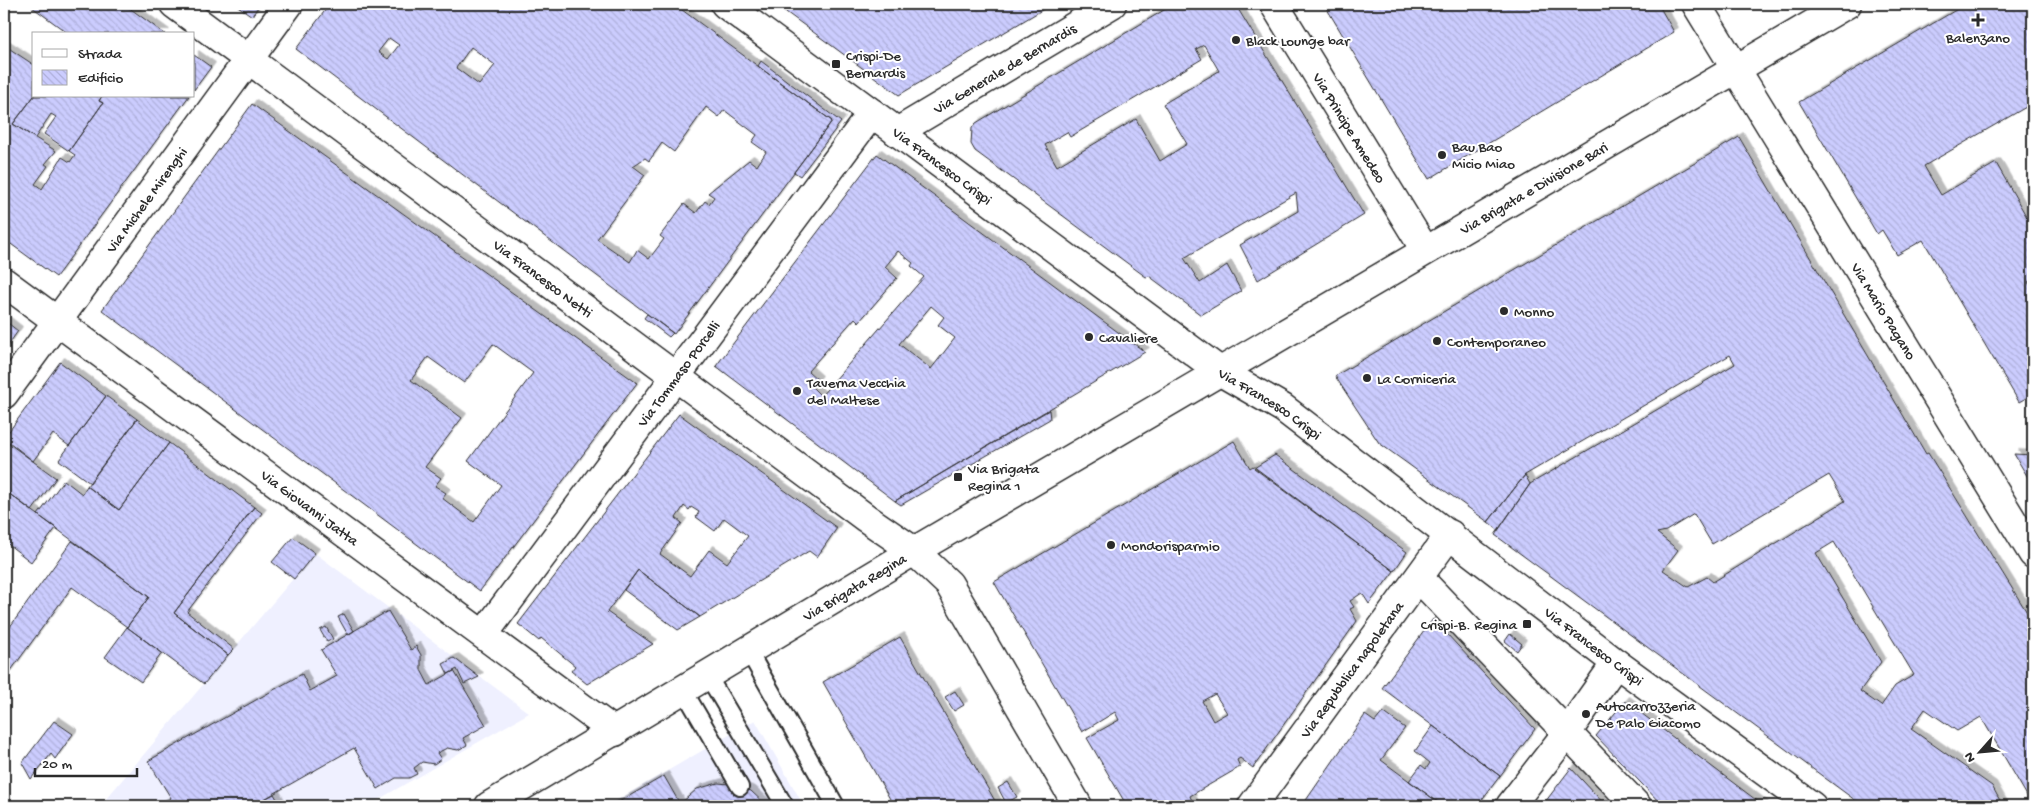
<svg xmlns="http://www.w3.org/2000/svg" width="2037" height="810" font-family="'Gochi Hand',sans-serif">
<defs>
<pattern id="building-back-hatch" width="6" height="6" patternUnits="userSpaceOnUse" patternTransform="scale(1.25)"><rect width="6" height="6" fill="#cbccfe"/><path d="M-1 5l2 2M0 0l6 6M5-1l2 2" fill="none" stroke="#aeafda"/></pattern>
<filter id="shadow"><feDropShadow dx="4.5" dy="-4.5" stdDeviation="0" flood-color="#0004"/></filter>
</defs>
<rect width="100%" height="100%" fill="#fff"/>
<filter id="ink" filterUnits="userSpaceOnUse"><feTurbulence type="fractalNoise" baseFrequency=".02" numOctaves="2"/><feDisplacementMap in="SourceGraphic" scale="10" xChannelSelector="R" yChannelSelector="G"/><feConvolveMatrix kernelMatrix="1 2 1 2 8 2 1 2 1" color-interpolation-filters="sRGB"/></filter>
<g filter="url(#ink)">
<path fill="#eff0ff" d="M315,553L529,713L367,806H100Z
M755,720L804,806H607Z"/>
<path fill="url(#building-back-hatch)" stroke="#2b2b2b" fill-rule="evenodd" filter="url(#shadow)" d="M28,4H124L165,34H69Z
M235,4H260L252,16Z
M330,4H412L422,11L426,4H674L832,121L674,334L296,49ZM389,38L399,45L388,59L378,52ZM471,47L495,65L479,85L456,68ZM706,107L719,117L724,110L757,135L752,142L766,152L757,166L749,160L708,193L714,197L709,204L705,201L696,213L684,204L660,236L664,239L649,259L637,250L630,262L597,239L645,175L633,166L645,158L649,161L662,143L674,152Z
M775,4H1052L899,95Z
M1174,4H1235L1364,215L1258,280L1240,245L1298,211L1296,193L1184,258L1200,283L1227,265L1241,291L1201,315L1149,276L1146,277L975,151L971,144L972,128L976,123ZM1204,45L1219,71L1163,104L1187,144L1160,161L1136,119L1057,166L1045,145L1067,132L1070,137L1202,59L1196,49Z
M1324,4H1658L1674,32L1429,179Z
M1966,4H2033V103L1924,166L1941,195L1996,163L2033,228V279L2028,282L2033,291V394L2019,402L1923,240L1897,255L1882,230L1877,234L1799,102Z
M4,45L34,65V96L13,124L56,151L45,164L48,166L35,184L42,189L62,157L70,162L75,155L69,151L103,103L99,101L102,96H189L56,277L4,239Z
M194,55L211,67L194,90Z
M761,61L841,122L800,176L794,172L832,121L758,66Z
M34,96H102L99,101L103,103L69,151L44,134L56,117L51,114L35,138L13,124Z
M252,104L637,383L480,591L102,310ZM493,344L533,373L468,461L501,485L474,522L442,498L446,493L435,486L441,478L425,467L462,418L411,380L428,357L464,383Z
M1739,137L1926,454L1928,453L2033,622V806L1981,717L1957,731L1925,709L1911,729L1992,786L2003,806H1863L1495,535L1530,484L1735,364L1730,355L1525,475L1488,522L1379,443L1335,376ZM1829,475L1845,501L1713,582L1707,577L1688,587L1663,570L1678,550L1657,533L1666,531L1694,514L1712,544ZM1834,542L1914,675L1895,686L1881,706L1860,691L1881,662L1816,553Z
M877,154L1145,352L895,501L716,366ZM898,251L913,263L911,266L924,277L821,396L812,387L818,380L808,371L855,318L859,322L897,278L885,267ZM931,306L944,317L938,325L955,338L931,369L899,344Z
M647,314L673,333L669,337L644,318Z
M4,320L18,331L4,351Z
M60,362L106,396L69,446L53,434L33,461L4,438Z
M106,396L137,419L90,483L59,460Z
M1049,410L1050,419L901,505L895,501Z
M679,414L837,528L817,557L809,551L700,617L638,570L607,612L653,644L587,684L571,671L575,666L541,638L539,641L518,624ZM684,506L689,510L691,507L699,512L696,517L715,531L724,518L748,536L727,563L709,550L690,576L660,554L682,523L676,518Z
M137,419L169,443L119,510L87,486Z
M4,440L56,478L32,511L4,490Z
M1234,441L1250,468L1253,466L1394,571L1369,604L1362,593L1350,601L1354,607L1350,609L1357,621L1253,768L1240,758L1237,760L1240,767L1190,796L1194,806H1127L1087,738L1119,720L1115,712L1082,732L994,582ZM1215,694L1227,713L1213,721L1202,701Z
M169,443L254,507L174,613L228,655L204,684L127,627L149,597L38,515L64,480L82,494L87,486L119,510Z
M2014,454L2033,455V486Z
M1275,455L1407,552L1394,571L1254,468Z
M1525,475L1530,484L1498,530L1488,522Z
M4,490L56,528L31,562L4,541Z
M254,507L262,513L187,612L234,649L228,655L174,613Z
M293,537L315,553L294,579L272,562Z
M72,541L149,597L127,627L72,587L4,680V635Z
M638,570L700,617L678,630L624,590Z
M388,611L411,650L416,646L421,655V670L429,685L454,671L486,725L463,738L467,745L458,750L447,748L437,753L441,759L434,764L422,762L414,768L417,774L409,778H396L378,789L354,748L252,806H158L171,798L148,761L302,674L310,691L337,676L321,650Z
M344,614L354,631L348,635L338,617Z
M1433,619L1535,729L1500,776L1382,688Z
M127,627L162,653L141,682L105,657Z
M326,627L333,639L327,642L320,630Z
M1510,634L1522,644L1517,651L1505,641Z
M900,637L998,806H894L823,682Z
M454,658L479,677L464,684L457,669L448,674L443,664Z
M955,691L964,705L954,711L945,697Z
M1625,701L1764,806H1663L1596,736Z
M1383,712L1405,728L1381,760L1443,806H1302L1365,715L1375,722Z
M54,721L73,734L55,759L51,754L31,779L22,763Z
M1433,726L1500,776L1477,806H1443L1409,781L1421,765L1426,769L1430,763L1415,751Z
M1571,768L1606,806H1542Z
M664,776L680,804L697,789L718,783L729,784L751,791L767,806H612Z
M1008,782L1017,797L1006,803L998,788Z
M274,794L281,806H252Z"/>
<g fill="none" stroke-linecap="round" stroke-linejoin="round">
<defs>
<path id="lane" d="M749,652L836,806
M708,676L785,806
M684,691L740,787"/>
<g id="street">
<path id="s1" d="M174,4L866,518L914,551L949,584L1078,806"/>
<path id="s2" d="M1274,4L1425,250"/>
<path id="s3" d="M897,132L1112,4"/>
<path id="s4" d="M4,282L615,732"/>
<path id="s5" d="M4,394L289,4"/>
<path d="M1419,578L1637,806"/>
<path id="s6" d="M484,634L872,113"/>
<path id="s7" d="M1252,806L1450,534"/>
<path d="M1510,806L1566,734L1616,663"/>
</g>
<g id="secondary">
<path id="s8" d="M725,4L1221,372L1283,408L1616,663L1812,806"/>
<path id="s9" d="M1696,4L2033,554"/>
<path id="s10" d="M489,806L914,551L1847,4"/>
</g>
</defs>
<use href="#lane" stroke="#2b2b2b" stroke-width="20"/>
<use href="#street" stroke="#2b2b2b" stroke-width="31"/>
<use href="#secondary" stroke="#2b2b2b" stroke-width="31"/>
<use href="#lane" stroke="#fff" stroke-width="16"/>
<use href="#street" stroke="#fff" stroke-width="28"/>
<use href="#secondary" stroke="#fff" stroke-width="28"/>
</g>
</g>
<g fill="#2b2b2b" stroke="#fff" stroke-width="2">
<path d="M1975.5 12.5h5v5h5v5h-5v5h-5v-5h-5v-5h5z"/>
<circle cx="1236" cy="40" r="5"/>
<rect x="831" y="59" width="10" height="10" rx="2.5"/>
<circle cx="1442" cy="155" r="5"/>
<circle cx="1504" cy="311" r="5"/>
<circle cx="1089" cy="337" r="5"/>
<circle cx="1437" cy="341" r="5"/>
<circle cx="1367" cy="378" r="5"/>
<circle cx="797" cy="391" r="5"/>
<rect x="953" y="472" width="10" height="10" rx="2.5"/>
<circle cx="1111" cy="545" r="5"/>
<rect x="1522" y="619" width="10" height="10" rx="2.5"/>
<circle cx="1586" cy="714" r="5"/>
</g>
<g text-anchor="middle" stroke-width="4" stroke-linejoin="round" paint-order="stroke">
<g font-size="15" fill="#2b2b2b" stroke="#fff" text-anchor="start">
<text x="1978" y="42" text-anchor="middle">Balenzano</text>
<text x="1246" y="45">Black Lounge bar</text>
<text x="846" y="60">Crispi-De<tspan x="846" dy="17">Bernardis</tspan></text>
<text x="1452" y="151">Bau Bao<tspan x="1452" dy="17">Micio Miao</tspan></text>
<text x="1514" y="316">Monno</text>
<text x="1099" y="342">Cavaliere</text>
<text x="1447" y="346">Contemporaneo</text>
<text x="1377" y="383">La Corniceria</text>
<text x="807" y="387">Taverna Vecchia<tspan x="807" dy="17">del Maltese</tspan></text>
<text x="968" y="473">Via Brigata<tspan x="968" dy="17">Regina 1</tspan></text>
<text x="1121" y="550">Mondorisparmio</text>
<text x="1517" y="629" text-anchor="end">Crispi-B. Regina</text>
<text x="1596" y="710">Autocarrozzeria<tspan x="1596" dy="17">De Palo Giacomo</tspan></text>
</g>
<g font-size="15" fill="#2b2b2b" stroke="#fff">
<text dy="5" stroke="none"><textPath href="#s3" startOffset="125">Via Generale de Bernardis</textPath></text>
<text dy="5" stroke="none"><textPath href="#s2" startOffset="145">Via Principe Amedeo</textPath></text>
<text dy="5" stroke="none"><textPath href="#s8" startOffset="271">Via Francesco Crispi</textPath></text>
<text dy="5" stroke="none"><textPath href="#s10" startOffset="1214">Via Brigata e Divisione Bari</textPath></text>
<text dy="5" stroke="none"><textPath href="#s5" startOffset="241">Via Michele Mirenghi</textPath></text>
<text dy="5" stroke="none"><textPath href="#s1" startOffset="460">Via Francesco Netti</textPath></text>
<text dy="5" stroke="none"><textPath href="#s9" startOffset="360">Via Mario Pagano</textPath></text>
<text dy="5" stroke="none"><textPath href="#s6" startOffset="325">Via Tommaso Porcelli</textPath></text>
<text dy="5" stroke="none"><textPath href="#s8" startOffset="676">Via Francesco Crispi</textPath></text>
<text dy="5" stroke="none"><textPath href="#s4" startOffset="380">Via Giovanni Jatta</textPath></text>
<text dy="5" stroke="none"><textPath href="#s10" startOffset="426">Via Brigata Regina</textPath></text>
<text dy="5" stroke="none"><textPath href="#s8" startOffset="1081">Via Francesco Crispi</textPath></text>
<text dy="5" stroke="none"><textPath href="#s7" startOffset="169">Via Repubblica napoletana</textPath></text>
</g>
</g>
<rect width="2037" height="810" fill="none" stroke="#fff" stroke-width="20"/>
<rect x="10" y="10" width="2017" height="790" fill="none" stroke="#2b2b2b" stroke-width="2" filter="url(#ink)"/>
<rect x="32" y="32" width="162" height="65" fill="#ffffff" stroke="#aaaaaa"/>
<rect x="42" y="49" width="25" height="8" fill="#ffffff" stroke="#aaaaaa"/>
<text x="78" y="58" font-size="15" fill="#2b2b2b">Strada</text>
<rect x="42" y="70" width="25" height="15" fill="url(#building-back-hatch)" stroke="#aaaaaa"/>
<text x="78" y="82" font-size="15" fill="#2b2b2b">Edificio</text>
<g transform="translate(1980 752) rotate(243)" stroke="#ffffff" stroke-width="4" paint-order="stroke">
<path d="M0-4L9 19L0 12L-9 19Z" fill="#2b2b2b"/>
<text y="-8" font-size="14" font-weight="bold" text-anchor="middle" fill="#2b2b2b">N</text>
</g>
<path d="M35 768v8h102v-8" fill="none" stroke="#2b2b2b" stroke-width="2.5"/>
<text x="42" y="768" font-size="15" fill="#2b2b2b" stroke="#ffffff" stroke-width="4" paint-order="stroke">20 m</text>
</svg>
